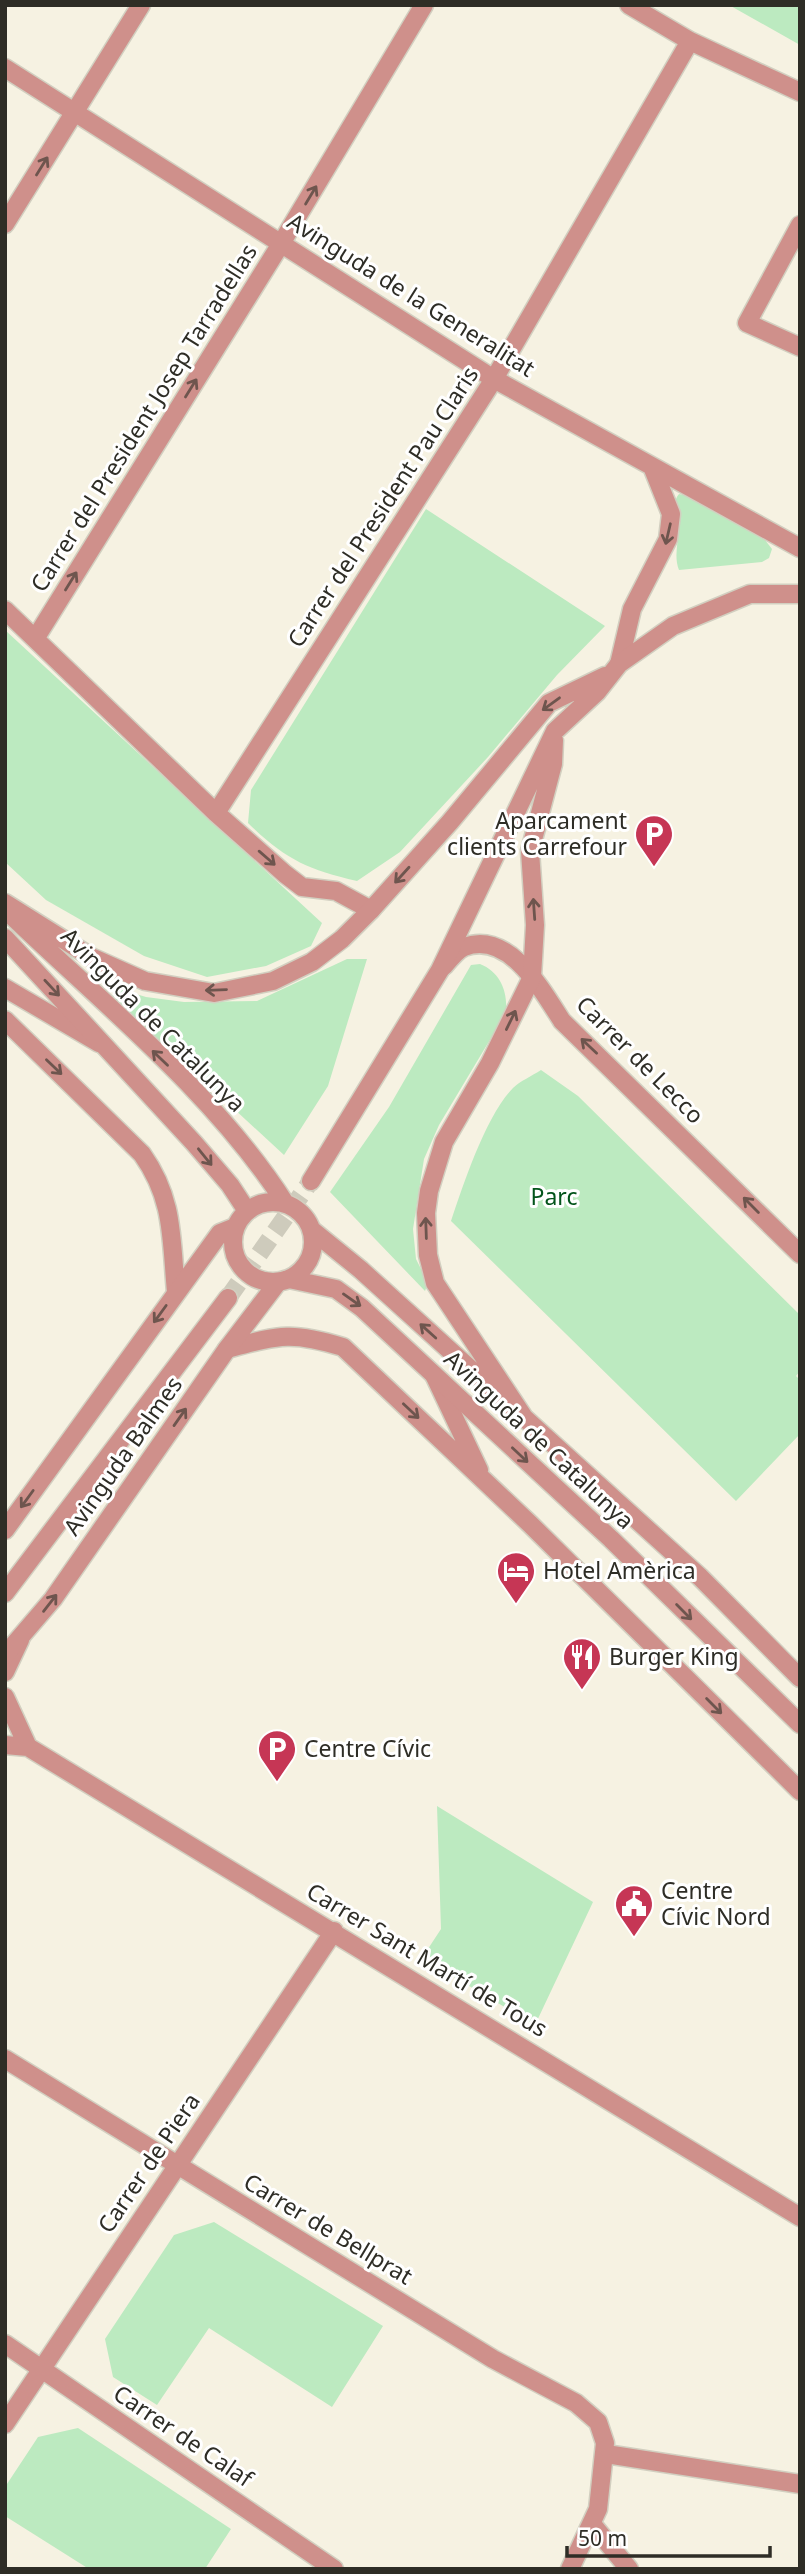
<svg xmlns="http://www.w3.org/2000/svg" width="805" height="2574" font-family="'Noto Sans',sans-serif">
<rect width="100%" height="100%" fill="#f6f2e2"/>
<path fill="#bceac0" d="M729,5H800V45Z
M679,494L690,496L765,540L772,549L769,558L762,562L679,570C672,552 682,534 678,515C676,506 673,501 679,494Z
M426,509L605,626L557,675L488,757L400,852L357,881C306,869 285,859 248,823L251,790Z
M5,630L322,923L311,946L266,966L207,977L144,956L46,900L5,862Z
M347,959H367L328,1086L284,1155L113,997V987L146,997L184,1002L257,1001Z
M480,964C500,972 508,991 506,1013L439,1125L424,1159L413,1229L416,1259L428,1283L425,1291L330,1192L389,1107L471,965Z
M541,1070L578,1096L800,1315V1371L796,1376L800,1380V1434L736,1501L451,1221C463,1185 486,1115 513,1088C520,1081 532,1076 541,1070Z
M437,1806L593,1902L535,2025L422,1958L441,1929Z
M214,2222L383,2326L332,2407L209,2328L157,2405L113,2377L105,2339L174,2235Z
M78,2428L231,2529L205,2569H89L5,2516V2487L38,2437Z"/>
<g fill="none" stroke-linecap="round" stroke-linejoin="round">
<path stroke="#cecbbc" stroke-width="18" stroke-dasharray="18 9" stroke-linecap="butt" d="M228,1298L311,1181"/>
<defs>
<path id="minor" d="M629,5L690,41L800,92
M5,68L494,379L800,548
M5,224L141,5
M800,225L747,323L800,347
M5,610L216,813L285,874L302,887L336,891L371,910
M35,639L282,242L424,5
M619,664L632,609L668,539L671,514L653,469
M216,813L494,379L690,41
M444,966C449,960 457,950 464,947C509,930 542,990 562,1021L800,1254
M5,988L99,1043
M5,1020L142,1154C174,1199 171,1238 176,1292
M227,1349C280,1335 291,1331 343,1347L530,1524L800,1791
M434,1375L479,1470
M5,1672L20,1640
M5,1697L28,1747
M5,1745L28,1747L800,2217
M5,2059L493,2359L576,2403L598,2422L605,2443L598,2509L570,2569
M5,2344L334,2569
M5,2424L334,1931
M606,2454L800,2484
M592,2524L629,2569"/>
<path id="tertiary" d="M5,903L91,957L145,981L214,993L273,981L312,962L342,939L371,910L450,822L549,703L605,676
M13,917C106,1006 215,1094 285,1203
M5,938L194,1143L230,1185L247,1211
M311,1181L440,970L555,731L597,692L619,664L673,626L750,594H800
M233 1242a40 40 0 1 1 80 0a40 40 0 1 1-80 0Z
M313,1231L361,1270L700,1577L800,1678
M289,1279L336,1289L362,1308L611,1539L800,1724
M523,1416L435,1283L428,1255L426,1213L429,1191L444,1142L490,1063L532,977L535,925L530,851L553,764L554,740
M5,1530L220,1233L235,1227
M5,1593L228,1298
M5,1655L53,1599L227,1349L278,1282"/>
</defs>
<use href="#minor" stroke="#d2cfc0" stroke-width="21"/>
<use href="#tertiary" stroke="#d2cfc0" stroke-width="21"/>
<use href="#minor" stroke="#cf908b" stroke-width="18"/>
<use href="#tertiary" stroke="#cf908b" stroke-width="18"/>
</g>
<defs><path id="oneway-shaft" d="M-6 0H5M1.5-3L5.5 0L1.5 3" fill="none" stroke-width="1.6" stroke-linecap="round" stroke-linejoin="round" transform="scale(1.75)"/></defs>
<g stroke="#6e554e">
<use href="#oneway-shaft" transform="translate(42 166) rotate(-58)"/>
<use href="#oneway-shaft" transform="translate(311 195) rotate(-59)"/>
<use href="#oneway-shaft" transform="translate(191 388) rotate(-58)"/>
<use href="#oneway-shaft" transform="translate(668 534) rotate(103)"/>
<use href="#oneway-shaft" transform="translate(71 581) rotate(-58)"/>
<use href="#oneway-shaft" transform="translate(551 704) rotate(144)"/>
<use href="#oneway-shaft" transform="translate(267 858) rotate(41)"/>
<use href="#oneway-shaft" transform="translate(402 875) rotate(132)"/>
<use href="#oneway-shaft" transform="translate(534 909) rotate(-94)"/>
<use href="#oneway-shaft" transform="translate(52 988) rotate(47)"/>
<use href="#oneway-shaft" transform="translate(216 990) rotate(178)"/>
<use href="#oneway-shaft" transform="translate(511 1020) rotate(-64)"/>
<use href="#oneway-shaft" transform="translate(589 1046) rotate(-137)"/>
<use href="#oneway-shaft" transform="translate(160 1058) rotate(-136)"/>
<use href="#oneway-shaft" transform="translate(54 1067) rotate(44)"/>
<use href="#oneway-shaft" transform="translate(205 1157) rotate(51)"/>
<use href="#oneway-shaft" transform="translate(751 1205) rotate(-135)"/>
<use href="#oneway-shaft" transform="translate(426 1228) rotate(-92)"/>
<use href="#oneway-shaft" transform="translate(352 1300) rotate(35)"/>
<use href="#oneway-shaft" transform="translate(160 1314) rotate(126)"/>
<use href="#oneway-shaft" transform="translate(428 1331) rotate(-138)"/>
<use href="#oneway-shaft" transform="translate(411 1411) rotate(43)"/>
<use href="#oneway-shaft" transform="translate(180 1417) rotate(-55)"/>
<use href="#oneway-shaft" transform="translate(520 1455) rotate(43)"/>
<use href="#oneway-shaft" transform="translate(27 1499) rotate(126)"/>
<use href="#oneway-shaft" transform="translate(50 1603) rotate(-52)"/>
<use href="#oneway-shaft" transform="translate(684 1612) rotate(45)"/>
<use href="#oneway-shaft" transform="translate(714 1706) rotate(45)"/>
</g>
<defs>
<symbol id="parking-pin" viewBox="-11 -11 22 30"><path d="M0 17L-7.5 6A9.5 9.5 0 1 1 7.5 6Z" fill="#c63655" stroke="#fff"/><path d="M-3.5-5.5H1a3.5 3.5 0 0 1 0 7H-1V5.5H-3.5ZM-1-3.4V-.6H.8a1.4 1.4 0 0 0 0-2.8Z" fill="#fff"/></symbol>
<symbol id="hotel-pin" viewBox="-11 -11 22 30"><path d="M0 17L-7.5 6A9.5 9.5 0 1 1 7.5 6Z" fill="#c63655" stroke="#fff"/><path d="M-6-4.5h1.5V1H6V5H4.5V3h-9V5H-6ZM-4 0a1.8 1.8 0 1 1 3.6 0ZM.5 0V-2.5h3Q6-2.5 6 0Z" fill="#fff"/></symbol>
<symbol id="restaurant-pin" viewBox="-11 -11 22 30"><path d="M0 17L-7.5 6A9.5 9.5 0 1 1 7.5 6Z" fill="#c63655" stroke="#fff"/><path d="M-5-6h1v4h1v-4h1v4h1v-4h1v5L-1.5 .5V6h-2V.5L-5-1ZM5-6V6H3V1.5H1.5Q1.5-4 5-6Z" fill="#fff"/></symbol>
<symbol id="civic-pin" viewBox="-11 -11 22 30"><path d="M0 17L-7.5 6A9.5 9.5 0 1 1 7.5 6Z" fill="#c63655" stroke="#fff"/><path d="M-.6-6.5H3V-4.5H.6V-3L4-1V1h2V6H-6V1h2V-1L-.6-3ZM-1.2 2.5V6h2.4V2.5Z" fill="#fff"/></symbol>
</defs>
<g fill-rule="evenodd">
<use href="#parking-pin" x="632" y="812" width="44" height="60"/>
<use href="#hotel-pin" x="494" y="1549" width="44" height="60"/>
<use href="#restaurant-pin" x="560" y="1635" width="44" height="60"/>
<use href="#parking-pin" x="255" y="1727" width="44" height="60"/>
<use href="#civic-pin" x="612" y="1882" width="44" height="60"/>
</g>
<g text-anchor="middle" stroke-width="6" stroke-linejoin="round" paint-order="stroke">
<g font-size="23" fill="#2e2d26" stroke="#fff">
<text transform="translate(411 295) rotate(32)" y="8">Avinguda de la Generalitat</text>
<text transform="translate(144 418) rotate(-58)" y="8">Carrer del President Josep Tarradellas</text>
<text transform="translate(383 507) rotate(-57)" y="8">Carrer del President Pau Claris</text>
<text transform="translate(153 1020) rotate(45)" y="8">Avinguda de Catalunya</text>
<text transform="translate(640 1060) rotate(45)" y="8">Carrer de Lecco</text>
<text transform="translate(539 1440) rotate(43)" y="8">Avinguda de Catalunya</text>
<text transform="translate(123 1456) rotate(-55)" y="8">Avinguda Balmes</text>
<text transform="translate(427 1960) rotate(31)" y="8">Carrer Sant Martí de Tous</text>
<text transform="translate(149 2163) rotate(-56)" y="8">Carrer de Piera</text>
<text transform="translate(328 2229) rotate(31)" y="8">Carrer de Bellprat</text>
<text transform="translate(183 2436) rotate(34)" y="8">Carrer de Calaf</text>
</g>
<g font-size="23" fill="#2e2d26" stroke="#fff" text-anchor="start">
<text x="627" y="829" text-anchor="end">Aparcament<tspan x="627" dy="26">clients Carrefour</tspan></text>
<text x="543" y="1579">Hotel Amèrica</text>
<text x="609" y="1665">Burger King</text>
<text x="304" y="1757">Centre Cívic</text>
<text x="661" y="1899">Centre<tspan x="661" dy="26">Cívic Nord</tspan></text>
</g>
<g font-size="23" fill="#03541b" stroke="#fff">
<text x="554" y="1205">Parc</text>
</g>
</g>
<rect width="805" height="2574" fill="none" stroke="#2e2d26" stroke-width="14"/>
<path d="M567 2546v10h203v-10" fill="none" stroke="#2e2d26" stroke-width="3.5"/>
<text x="578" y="2546" font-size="21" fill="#2e2d26" stroke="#ffffff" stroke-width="5" paint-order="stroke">50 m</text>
</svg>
